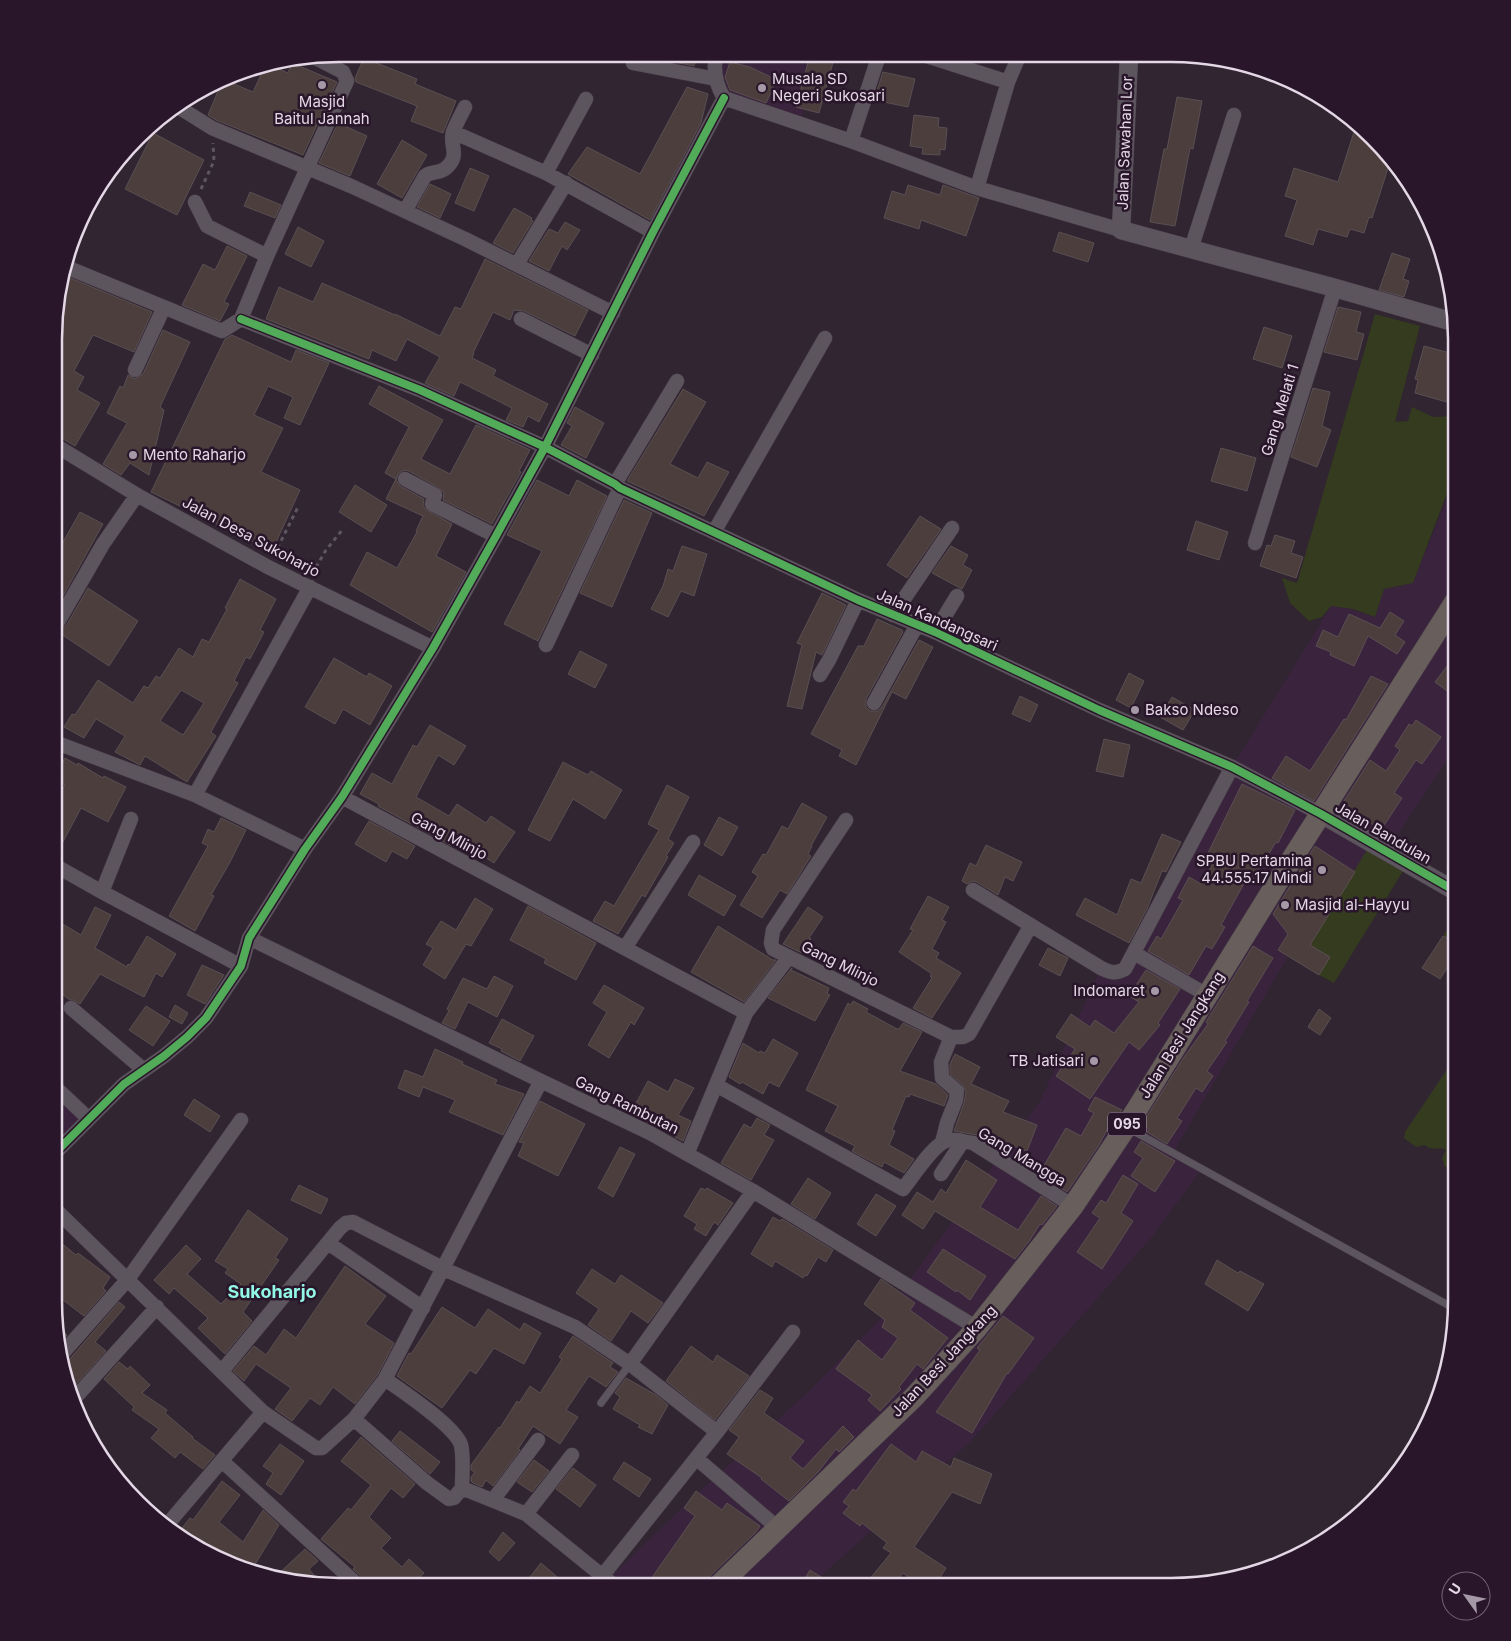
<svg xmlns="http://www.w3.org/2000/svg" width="1511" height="1641" font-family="Inter,sans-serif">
<rect width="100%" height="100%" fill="#302531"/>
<path fill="#3a243d" d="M709,55H820L799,124L717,87L706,63Z
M1457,473V745L1387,851L1288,956L1173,1153L1202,1169L1151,1238L971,1441L809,1587H623L611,1576L688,1502L811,1389L884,1315L1040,1101L1101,968L1117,973L1232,767L1331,606L1353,609L1375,617L1384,589L1413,583Z
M55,1087L89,1119L55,1153Z"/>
<path fill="#343b1e" d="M1375,314L1420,326L1395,422L1408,421L1412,407L1433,417L1456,416L1457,467L1413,583L1384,589L1375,617L1353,609L1331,606L1322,617L1309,621L1290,603L1282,578L1297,583Z
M1371,843L1408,863L1334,983L1319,975L1310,945Z
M1457,914V937L1446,938L1443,936Z
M1456,1063L1457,1176L1452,1178L1454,1168L1445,1167L1442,1158L1446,1150C1438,1146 1432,1152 1425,1145L1416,1147L1404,1138L1405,1132L1446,1071Z"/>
<path fill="#4c3e3d" stroke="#5a4f52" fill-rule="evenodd" d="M640,55H698L694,66Z
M810,55H835L819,113L796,107Z
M364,58L417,79L415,84L456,101L443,133L411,121L417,106L356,82L355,78Z
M730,62L750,67L777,80L766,103L730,90L725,77Z
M292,63L337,82L303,155L216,120L208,115L221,84L227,81L253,92L265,66L270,65L288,73Z
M883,72L915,79L908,107L874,100Z
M687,87L708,94L701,123L650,220L568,174L587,147L640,174Z
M1177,97L1202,101L1193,149L1190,148L1175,226L1150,222L1164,149H1167Z
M914,115L939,118L938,127L947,128L945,150L940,149V155L922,154L923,148L910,146Z
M338,123L367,136L350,176L319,163Z
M1354,132L1374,138L1391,159L1372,218L1369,217L1364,233L1350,229L1347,237L1318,229L1313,245L1285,236L1297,200L1285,196L1294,168L1338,182Z
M153,133L204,160L177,215L125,189Z
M402,140L427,155L402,198L377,184Z
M470,168L489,176L474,211L455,203Z
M430,184L451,194L440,218L417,207Z
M908,185L940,195L943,185L979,198L966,236L921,220L919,229L884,218L892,191L905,195Z
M250,192L281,205L275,218L244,206Z
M514,208L532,218L531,220L533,221L513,253L493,243Z
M565,222L580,230L567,250L562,246L549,271L529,261L549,229L558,233Z
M298,227L324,241L311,267L285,254Z
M1059,232L1094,243L1088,262L1053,251Z
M227,246L247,256L224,302L229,304L220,321L182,305L203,264L215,270Z
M1392,253L1410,259L1403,279L1409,281L1404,297L1379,290Z
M485,259L588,310L575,336L524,311L514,310L510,320L493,312L473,353H474L472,358L496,370L493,376L548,404L539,422L528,416L523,427L506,420L512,408L460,382L454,396L425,383L440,357L407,339L396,361L372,350L369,359L266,319L279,287L313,302L322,283L395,315V314L440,336L455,307L461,309Z
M68,277L152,312L134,352L93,335L74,371L84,377L77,390L100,403L75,446L58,436L59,294Z
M1338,307L1361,312L1356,332L1364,334L1357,360L1324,352Z
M1264,327L1292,336L1282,368L1253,359Z
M163,330L190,342L160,407L164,410L149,475L130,463L121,475L103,464L127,423L107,413L120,386L123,388L128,375L135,379L143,374Z
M232,335L291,362L296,350L329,363L300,425L284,418L293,397L268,386L254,415L283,428L261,472L300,490L272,551L151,492L225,339Z
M1424,346L1457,355V405L1415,393L1418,380L1415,379Z
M379,386L443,420L421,459L450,474L476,425L530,450L519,471L521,472L492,524L443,500L444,493L439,488L409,471L404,470L398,474L396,480L400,486L424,499L423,505L425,509L452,524L436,556L466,572L432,632L350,585L367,552L397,568L417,532L416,531L423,516L386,499L396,479L385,473L409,427L369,404Z
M1313,388L1330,392L1322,426L1331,430L1317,467L1291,457Z
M683,389L706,402L670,464L698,478L707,462L729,472L704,516L627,481Z
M575,407L604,423L586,458L561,445L572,426L567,423Z
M1221,448L1256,458L1247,491L1211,481Z
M537,480L569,496L577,480L607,496L538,641L504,624L542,551L507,535Z
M355,485L387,505L371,532L339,512Z
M624,500L652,513L612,607L580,593Z
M80,512L103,524L58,605V551Z
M920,516L941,529L907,578L887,565Z
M1196,521L1228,532L1219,560L1187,550Z
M1275,535L1295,541L1291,553L1303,557L1296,578L1260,566L1267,545L1271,546Z
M682,546L707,554L694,596L681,591L668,617L651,609L663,586L668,569L673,571Z
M951,546L968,555L963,565L972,570L962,589L932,573Z
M240,579L276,599L260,630L264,632L250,659L246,657L234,681L238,683L211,732L216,736L187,782L145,756L140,765L115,752L125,736L96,719L84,738L64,727L72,714L75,715L98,680L133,703L144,686L148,688L156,676L160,678L179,648L193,657L202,639L209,642L227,609L225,608ZM181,690L204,703L183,735L160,721Z
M88,588L138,621L109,666L58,632L66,626Z
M822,593L846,605L822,655L816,652L802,709L787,706L802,645L797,643Z
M1390,612L1404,621L1395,635L1405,642L1397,654L1368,636L1354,666L1330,655L1331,652L1316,646L1323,630L1338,637L1349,614L1380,628Z
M877,619L902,630L903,632L866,699V707L870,711H878L882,707L919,640L933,647L906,699L892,692L856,765L839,756L842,750L811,734L858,646H864Z
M580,651L607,665L595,688L568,674Z
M1457,653V686L1451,694L1435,682Z
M334,658L367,677L369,673L392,686L370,725L343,709L335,724L305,707Z
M1129,673L1144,681L1131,708L1116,700Z
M1371,676L1388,684L1314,801L1272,778L1286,756L1310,771L1344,719L1346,720Z
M1020,696L1038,705L1030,722L1012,714Z
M1172,697L1195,710L1183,730L1160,717Z
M1416,720L1441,737L1422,764L1416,760L1394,793L1402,798L1381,830L1342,804L1370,760L1386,771L1400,750L1395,746L1409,724L1412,726Z
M430,725L466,746L454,765L438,755L416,797L449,816L457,804L486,823L491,816L515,832L494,863L457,839L452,846L378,806L379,804L360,794L372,773L392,784L413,745L417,747Z
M1104,739L1130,745L1123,777L1096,771Z
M65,758L77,765L78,763L103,778L104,776L126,787L108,822L81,808L57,853V798L65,785L57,780V772Z
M563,762L588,775L591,771L622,790L605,819L573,799L550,841L528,830Z
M1242,784L1295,810L1278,843L1276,842L1251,883L1246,880L1221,925L1225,927L1212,949L1206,946L1189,975L1148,951L1157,936L1161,939L1183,900L1178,898L1189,877L1201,884L1214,861L1206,857Z
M667,785L689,797L668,839L674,843L666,856L668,857L645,897L642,895L618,934L593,921L605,901L614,906L659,830L648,824Z
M802,803L827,817L811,846H812L808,854L811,856L787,894L780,890L762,918L740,905L758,876L752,872L763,854L766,855L782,826L788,829Z
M719,817L738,827L722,856L704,845Z
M221,818L246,830L229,864L211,895L214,896L195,931L169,916L208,846L202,843L208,829L214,832Z
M369,821L415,846L407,859L392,851L386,862L355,844Z
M1162,834L1181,842L1166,872L1162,871L1147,909L1129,943L1076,915L1085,898L1117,915L1131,879L1141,883Z
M986,845L1022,862L1013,881L1005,877L998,895L977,882L973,881L967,884L962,881L970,863L976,866Z
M1315,846L1355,872L1310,945L1330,957L1319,975L1278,950L1288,934L1273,914L1290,886L1305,875L1299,871Z
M699,875L736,896L724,916L688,895Z
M928,896L949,907L942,920L946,922L932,949L939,953L936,958L961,973L932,1018L913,1008L932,978L930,976L932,974L899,952L913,930L910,929Z
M475,898L493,909L471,946L466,944L445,979L423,965L433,948L426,944L441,921L456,930Z
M528,906L596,943L576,980L544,963L546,959L510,940Z
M95,907L111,915L95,948L127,967L128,964L130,965L147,936L176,954L162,977L156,973L144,997L100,974L80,1004L73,1000H70L56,990V920L81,935Z
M808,907L823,917L809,938L811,939L802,953L783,944Z
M1457,922V953L1440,979L1422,968L1443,936L1446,938Z
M718,926L773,960H776L744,1002L691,972Z
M1253,946L1273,958L1247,1001L1249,1002L1225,1041L1227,1042L1207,1071L1213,1076L1202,1092L1196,1088L1177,1118L1182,1121L1167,1144L1147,1132L1149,1129L1142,1124L1184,1057L1208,1024L1206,1022Z
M1048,948L1068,958L1060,976L1039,965Z
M202,965L224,975L205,1004L187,995Z
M792,968L791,970L829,988L827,994L830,995L815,1021L768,998Z
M1146,970L1180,989L1158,1023L1160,1025L1139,1050L1129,1042L1090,1099L1056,1076L1075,1049L1056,1037L1071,1014L1090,1027L1095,1020L1114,1033L1139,1002L1129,996Z
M494,976L513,986L497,1017L468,1002L455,1029L442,1023L449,1011L447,1009L463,978L487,989Z
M604,985L644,1008L634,1025L631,1022L609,1058L588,1045L607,1012L593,1003Z
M853,1001L868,1009L866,1012L897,1029H899L903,1023L922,1032L900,1071L936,1084L948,1095L944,1106L910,1094L909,1097L906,1096L892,1130L895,1131L889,1145L914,1159L904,1173L884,1162L882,1167L852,1151L855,1146L825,1131L838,1106L806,1090L848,1003L851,1005Z
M175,1005L188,1013L182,1024L169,1017Z
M146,1006L170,1021L153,1046L129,1030Z
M1319,1009L1331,1018L1320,1035L1308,1027Z
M502,1019L534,1036L520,1061L501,1051L502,1049L489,1043Z
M773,1039L798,1053L779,1087L769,1082L763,1094L742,1082L740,1084L729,1077L743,1043L759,1053L760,1051L765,1053Z
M435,1049L463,1062L462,1064L497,1080L495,1084L524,1094L503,1135L449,1112L455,1100L423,1087L419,1097L398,1088L405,1070L423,1077Z
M955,1054L980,1067L971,1084L1009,1101L1003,1112L1037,1125L1027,1151L1014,1146L1010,1155L977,1135L954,1131L964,1103L966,1092L963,1085L950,1074V1064Z
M675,1079L694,1088L678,1115L691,1121L683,1141L675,1137L677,1131L655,1119L652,1124L634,1116L638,1110L634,1107L648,1081L668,1092Z
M1095,1097L1122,1110L1113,1123L1111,1122L1099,1145L1067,1192L1039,1174L1066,1128L1081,1136L1094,1113L1088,1110Z
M194,1099L220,1116L210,1132L184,1115Z
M540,1101L585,1124L558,1176L518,1156L524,1143L519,1142Z
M757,1118L770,1125L764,1135L774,1140L751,1180L721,1163L744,1124L751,1128Z
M1141,1141L1175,1161L1155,1192L1131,1176L1143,1158L1134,1152Z
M620,1147L635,1154L613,1197L598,1188Z
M966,1160L997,1180L980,1207L1018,1230L1041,1196L1057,1206L1042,1225L1040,1224L1030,1240L1015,1259L935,1211L923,1229L902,1215L917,1192L933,1202L941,1189L946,1193Z
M1123,1175L1138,1184L1121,1213L1133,1221L1102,1269L1077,1252L1100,1218L1092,1213L1101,1200L1106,1203Z
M808,1178L831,1193L815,1219L791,1204Z
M299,1185L328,1199L321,1214L291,1200Z
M701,1188L705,1190L707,1188L733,1203L718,1225L714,1222L706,1236L694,1229L697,1224L684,1216Z
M876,1194L896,1206L876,1236L857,1224Z
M248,1210L288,1239L275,1258L279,1260L243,1312L252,1321L225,1354L198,1328L208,1318L174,1288L169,1294L154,1280L186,1245L201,1259L187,1274L221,1304L241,1284L225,1273L228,1269L215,1261Z
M773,1217L780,1221L782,1219L833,1250L826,1262L818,1257L807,1276L805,1275L803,1278L775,1261L772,1267L751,1254Z
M55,1238L76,1255L78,1253L110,1277L103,1288L106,1291L84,1316L54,1293Z
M943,1249L986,1276L970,1300L957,1290L956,1292L927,1272Z
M1217,1260L1238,1273L1240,1271L1264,1284L1248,1311L1205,1284Z
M345,1266L386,1296L365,1324L394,1343L378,1374L355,1404L333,1387L320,1405L310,1398L292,1421L275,1409L291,1388L256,1364L244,1381L233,1371L254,1346L266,1355L284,1329L296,1338Z
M592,1269L615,1284L621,1275L663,1303L648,1323L631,1311L611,1341L588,1325L599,1309L576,1293Z
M881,1279L915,1303L910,1310L948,1338L923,1369L917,1364L899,1387L901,1389L880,1411L868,1400L872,1395L836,1369L858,1340L882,1360L898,1338L882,1327L885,1320L864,1304Z
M119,1302L125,1307L95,1342L106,1351L69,1392L63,1363L68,1361Z
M442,1307L475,1328L488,1309L520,1330L524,1323L541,1333L524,1364L494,1348L476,1374L470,1370L442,1408L397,1376L409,1353L411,1354Z
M1003,1316L1034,1338L1008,1374L1007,1373L972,1433L936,1412L980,1350L977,1348Z
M55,1325L67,1335L59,1344Z
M573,1336L613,1363L610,1367L618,1372L606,1387L589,1376L566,1410L578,1417L560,1444L533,1426L518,1449L520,1450L493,1486L486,1480L482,1487L473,1483L471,1481V1477L475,1472L471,1470V1465L499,1427L500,1428L517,1401L519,1403L530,1386L540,1393L562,1359L559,1357Z
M691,1346L713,1362L717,1355L749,1376L715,1420L666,1381Z
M119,1362L128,1369L130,1366L150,1385L142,1393L167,1410L165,1413L193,1437L192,1438L215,1455L203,1469L180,1452L175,1458L151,1438L159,1429L132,1410L134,1407L104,1379Z
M626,1378L656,1395L668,1405L652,1434L638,1427L640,1425L613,1409L620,1397L615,1393Z
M760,1390L773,1398L764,1413L804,1441L790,1458L803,1469L843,1426L854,1437L839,1452L836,1449L819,1471L789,1501L761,1479L762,1478L727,1454L739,1437L729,1430Z
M400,1431L440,1462L430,1474L392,1441Z
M361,1437L415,1484L403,1498L391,1488L369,1517L391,1538L381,1548L402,1567L409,1559L424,1573L411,1587H395L387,1579L380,1587H369L366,1581L353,1569L355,1567L321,1539L348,1508L351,1510L371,1485L341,1461Z
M280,1444L304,1461L281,1495L266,1484L273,1473L263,1466Z
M891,1444L916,1462L922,1451L951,1467L954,1458L992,1474L980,1504L952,1492L914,1547L946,1568L934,1587H923L903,1573L892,1587H863L891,1553L883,1548L887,1543L862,1523L860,1526L843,1513L849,1506L843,1502L853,1489L856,1491Z
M534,1460L549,1471L532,1492L517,1482Z
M624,1462L651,1479L639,1497L613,1479Z
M573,1468L596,1485L580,1507L556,1489Z
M222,1481L240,1495L219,1522L243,1542L263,1510L279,1525L251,1571L197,1549L177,1534L190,1518L193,1520Z
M696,1491L722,1510L727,1503L760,1526L756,1532L708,1578L705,1587H649L655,1578L653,1576L695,1516L684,1508Z
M503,1532L515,1543L499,1561L489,1552Z
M305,1549L318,1561L309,1569L323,1587L273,1579Z
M541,1563L569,1587H522Z
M810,1570L837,1587H800Z"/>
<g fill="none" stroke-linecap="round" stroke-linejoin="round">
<defs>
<path id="service" d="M1128,1128L1457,1310
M601,1403L630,1364"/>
<path id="minor" d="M716,55C713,71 716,85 724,98L851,141L977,188L1121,230
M924,55L1008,82
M633,63L716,79
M180,108L212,128L351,186L465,239L613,313
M453,132L546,173L653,232
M851,141L879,55
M546,173L586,99
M977,188L1008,82L1019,56
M195,202L207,226L267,256
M405,211L425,176C431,171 439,174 446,168C461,155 449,146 453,132C456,124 461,115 465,107
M1191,249L1234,115
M517,264L566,183
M66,267L222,331L241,319L267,256L347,81L343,72L316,58
M241,319L420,390L545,447L615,484L620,488L858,600L935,632L1099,710L1232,767L1321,814
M521,319L592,355
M135,370L164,307
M58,447L137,495L268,567L433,648
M405,479L435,495L432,504L496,536
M615,484L677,381
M714,532L825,338
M1255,543L1335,288
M893,615L952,528
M58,622L103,544L137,495
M935,632L957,596
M546,645L620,488
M820,675L829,660L858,600
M874,703L917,625
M57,743L195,795L305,849
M195,795L310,587
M342,797L746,1013
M846,820L773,930L771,943L773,949L951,1037H963L969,1034L1031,925
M56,866L102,892L241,966
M973,890L1101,968C1111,973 1115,974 1125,969L1232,767
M102,892L131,819
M249,938L541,1081L650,1133L753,1191L977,1328
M625,948L693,842
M1134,953L1207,995
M71,1008L144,1070
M716,1085L903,1189C913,1177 934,1142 949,1140C957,1139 966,1142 973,1143L1073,1206
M55,1087L89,1119
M942,1143L947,1123L956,1100L957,1091L942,1078L941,1062L951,1037
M55,1153L124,1084L164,1056L187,1037L206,1018L241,966L249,938L305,849L342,797L433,648L496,536L545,447L653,232L724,98
M687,1154L746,1013L789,957
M941,1174L963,1141
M55,1209L263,1412L316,1448H322L354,1419L385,1379L541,1081
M328,1243L423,1308
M61,1355L128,1279L241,1120
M630,1364L753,1191
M222,1371L340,1228L346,1223L353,1222L444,1269L575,1327L630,1364L717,1432
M385,1379C402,1391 455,1426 461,1445C464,1458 462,1475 462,1488L526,1514L616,1587
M73,1400L157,1307
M354,1419L427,1483L449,1499L454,1498L462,1488
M696,1458L778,1528
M222,1461L360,1587
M493,1500L538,1440
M526,1514L572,1455
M166,1526L263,1412
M603,1575L717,1432L793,1332
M728,1576L746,1587"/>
<path id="tertiary" d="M1129,56L1121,230L1335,288L1457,323
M1321,814L1457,892"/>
<path id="primary" d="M717,1587L914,1397L977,1328L1073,1206L1126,1127L1285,870L1457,599"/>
</defs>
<use href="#service" stroke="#4d434d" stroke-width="8"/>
<use href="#minor" stroke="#4d434d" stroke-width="15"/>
<use href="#tertiary" stroke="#4d434d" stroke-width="19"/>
<use href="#primary" stroke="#4d434d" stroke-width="22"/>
<path stroke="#5e5660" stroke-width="3" stroke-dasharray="4 4" stroke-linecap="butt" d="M201,189L214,161L213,143
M274,555L298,507
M312,574L326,550L343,529"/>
<use href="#service" stroke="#5d555e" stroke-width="7"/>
<use href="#minor" stroke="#5d555e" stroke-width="14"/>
<use href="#tertiary" stroke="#5d555e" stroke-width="18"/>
<use href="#primary" stroke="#685f5c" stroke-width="21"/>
<defs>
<path id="cycleway" d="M241,319L420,390L545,447L615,484L620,488L858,600L935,632L1099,710L1232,767L1321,814L1457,892
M55,1153L124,1084L164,1056L187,1037L206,1018L241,966L249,938L305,849L342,797L433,648L496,536L545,447L653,232L724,98"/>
</defs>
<use href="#cycleway" stroke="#29162b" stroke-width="11"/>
<use href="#cycleway" stroke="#51ab58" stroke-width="8"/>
</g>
<g fill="#a699a7" stroke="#29162b" stroke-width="2">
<circle cx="322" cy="85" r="5"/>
<circle cx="762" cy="88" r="5"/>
<circle cx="133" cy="455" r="5"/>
<circle cx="1135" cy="710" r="5"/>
<circle cx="1322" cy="870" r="5"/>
<circle cx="1285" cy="905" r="5"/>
<circle cx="1155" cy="991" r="5"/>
<circle cx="1094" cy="1061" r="5"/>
</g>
<g text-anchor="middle" stroke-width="5" stroke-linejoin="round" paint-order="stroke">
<rect fill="#29162b" stroke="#ad9eae" stroke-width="1" x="1108" y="1112.5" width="38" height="23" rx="4"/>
<g font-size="14" font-weight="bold" fill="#e5d8e6">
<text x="1127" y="1129">095</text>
</g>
<g font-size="15" fill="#e5d8e6" stroke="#29162b" text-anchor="start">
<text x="772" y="84">Musala SD<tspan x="772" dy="17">Negeri Sukosari</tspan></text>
<text x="322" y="107" text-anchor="middle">Masjid<tspan x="322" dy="17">Baitul Jannah</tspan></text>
<text x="143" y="460">Mento Raharjo</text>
<text x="1145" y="715">Bakso Ndeso</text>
<text x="1312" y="866" text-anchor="end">SPBU Pertamina<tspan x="1312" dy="17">44.555.17 Mindi</tspan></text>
<text x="1295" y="910">Masjid al-Hayyu</text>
<text x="1145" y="996" text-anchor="end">Indomaret</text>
<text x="1084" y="1066" text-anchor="end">TB Jatisari</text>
</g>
<g font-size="15" fill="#e5d8e6" stroke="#29162b">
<text transform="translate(1125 143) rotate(-88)" y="5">Jalan Sawahan Lor</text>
<text transform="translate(1280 410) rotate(-73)" y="5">Gang Melati 1</text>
<text transform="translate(251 537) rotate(28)" y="5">Jalan Desa Sukoharjo</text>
<text transform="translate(937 620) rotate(24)" y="5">Jalan Kandangsari</text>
<text transform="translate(1383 833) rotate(30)" y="5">Jalan Bandulan</text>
<text transform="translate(449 836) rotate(28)" y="5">Gang Mlinjo</text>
<text transform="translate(840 964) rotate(26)" y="5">Gang Mlinjo</text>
<text transform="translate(1182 1035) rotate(-58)" y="5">Jalan Besi Jangkang</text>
<text transform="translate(627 1105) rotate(26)" y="5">Gang Rambutan</text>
<text transform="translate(1022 1157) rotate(31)" y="5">Gang Mangga</text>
<text transform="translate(944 1361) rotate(-47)" y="5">Jalan Besi Jangkang</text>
</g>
<g font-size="18" font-weight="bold" fill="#92f8e5" stroke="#29162b">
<text x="272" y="1298">Sukoharjo</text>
</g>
</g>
<path d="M0 0H1511V1641H0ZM339 62H1171A277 277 0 0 1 1448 339V1301A277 277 0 0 1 1171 1578H339A277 277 0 0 1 62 1301V339A277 277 0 0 1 339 62Z" fill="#29162b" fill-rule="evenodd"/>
<path fill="none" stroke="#e5d8e6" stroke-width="2.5" d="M339 62H1171A277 277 0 0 1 1448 339V1301A277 277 0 0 1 1171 1578H339A277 277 0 0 1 62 1301V339A277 277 0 0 1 339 62Z"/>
<g transform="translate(1466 1596) rotate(303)"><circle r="24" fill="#29162b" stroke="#746476"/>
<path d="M0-4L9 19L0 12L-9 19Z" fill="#a699a7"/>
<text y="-8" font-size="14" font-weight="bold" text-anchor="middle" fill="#e5d8e6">U</text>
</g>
</svg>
